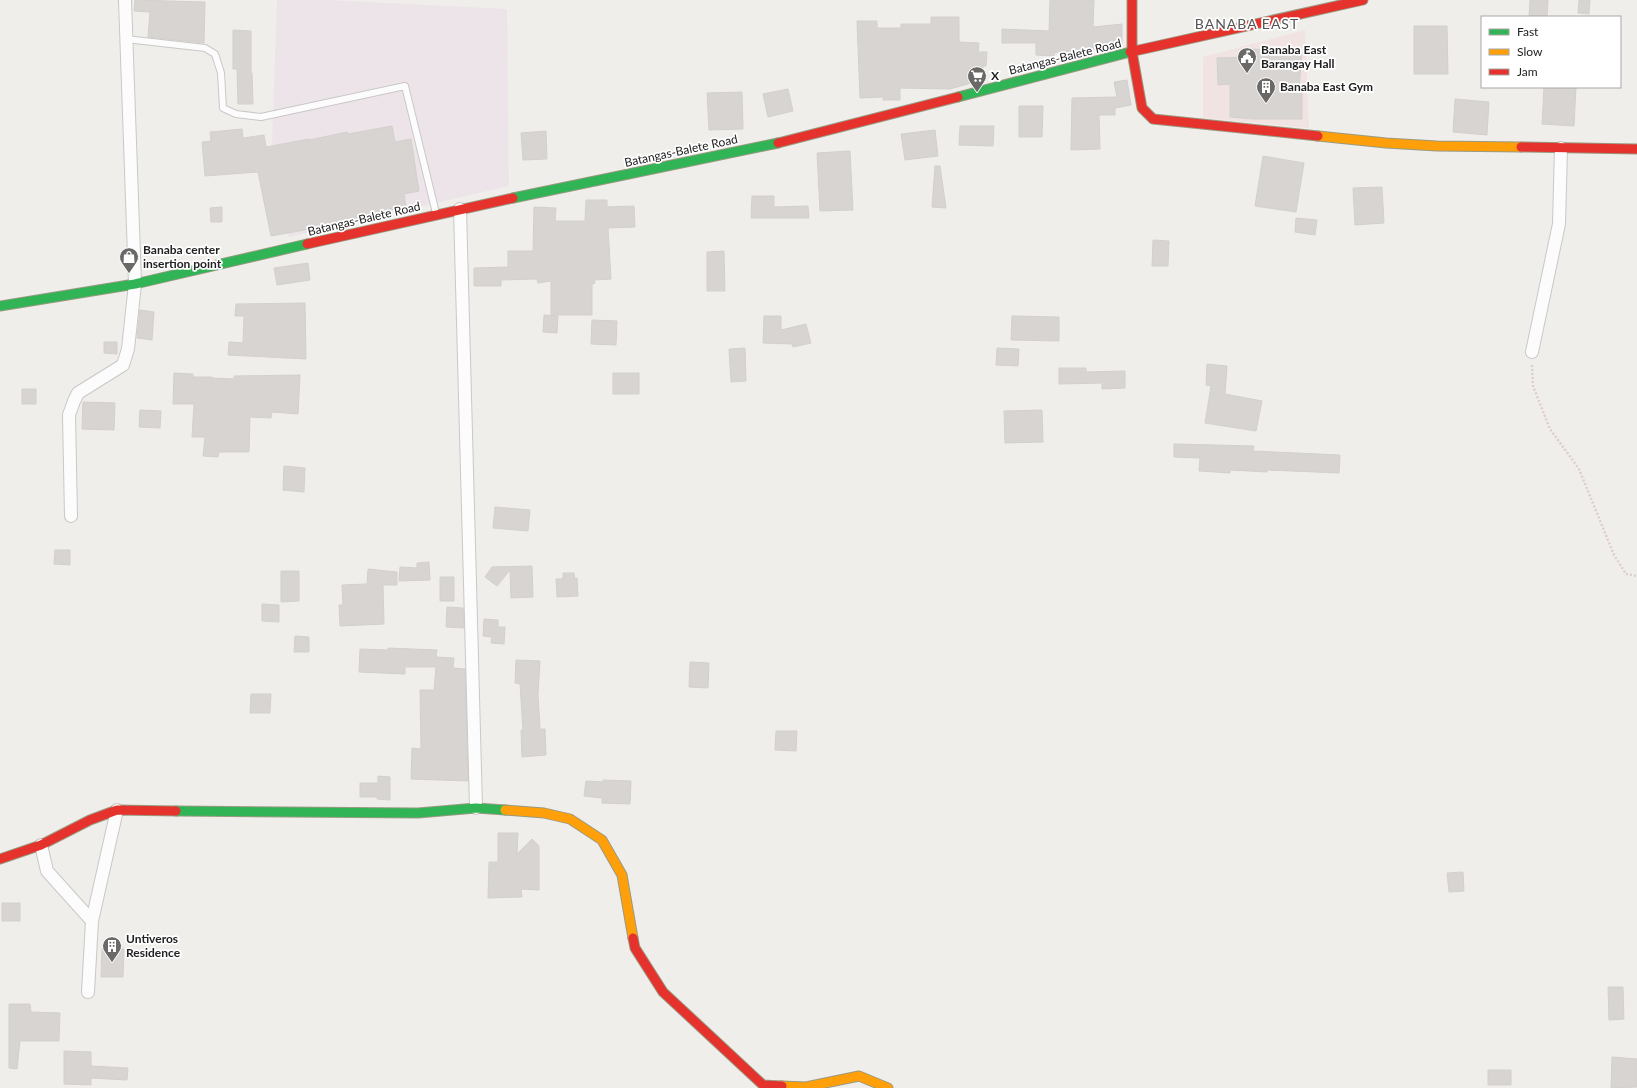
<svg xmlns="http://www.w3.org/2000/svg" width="1637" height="1088" font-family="Lato,sans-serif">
<rect width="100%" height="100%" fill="#f0eeeb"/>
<path fill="#f1e3e1" d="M1305,30L1309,128L1203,118V57Z"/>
<path fill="#ede4e9" d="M277,0H329L507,9L509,186L289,237L272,140Z"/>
<path fill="#d7d4d2" stroke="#d3d0cc" d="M135,0L205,2L204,43L148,37L150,12L134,11Z
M1050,0H1094L1093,27L1122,24V44L1103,49L1054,53V56L1036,55V43H1002V29L1049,31Z
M1530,0H1548L1547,17H1529Z
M1579,0H1590L1589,14L1578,13Z
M931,17H959V42L979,43L978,52H987L986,66H983L982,80L950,89L900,88V100H883V97L860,98L857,21H877V28H901V24H931Z
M1414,26H1447L1448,74H1414Z
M233,30L251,31V73H252L253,104H238L237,69H233Z
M1251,49L1302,52L1299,88H1302V119H1253L1230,117V84L1218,85L1217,58L1252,57Z
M1127,80L1131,105L1115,108V115H1099L1100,149L1071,150L1072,98L1117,97L1114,82Z
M1544,87H1576L1574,126L1542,124Z
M788,89L793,111L768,117L763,94Z
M742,92L743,129L709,130L707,93Z
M1455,99L1489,102L1487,135L1453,132Z
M1019,106H1043L1042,137H1019Z
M392,126L395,142L411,139L419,191L404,194L406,207L364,215L365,219L271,236L258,172L205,176L202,142L211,141L210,132L242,129L243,138L264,135L266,147L309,139V140L347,132L348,134Z
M960,126H994L993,146L959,145Z
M935,130L938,156L905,160L901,134Z
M546,131L547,159L523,160L521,133Z
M850,151L853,210L820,211L817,153Z
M1263,156L1304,163L1296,212L1255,206Z
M935,166H940L946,208L932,207Z
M1382,187L1384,223L1355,225L1353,188Z
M752,196H774V207L808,206L809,218H751Z
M586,200H607V207L634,206L635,227L608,228L611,279L594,280L595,283L592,284V315H551V281L538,283L537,279L501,280V286H474V268L508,267V251H533L534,207L556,208L555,221H585Z
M222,207V222H211L210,208Z
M1296,218L1317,220L1315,235L1295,232Z
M1153,240L1169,241L1168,266H1152Z
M724,251L725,291H707V252Z
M308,263L310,280L277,285L274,268Z
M305,303L306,359L228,355L229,342L243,343L244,316H235L236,304Z
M140,310L154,312L152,340L137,338Z
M544,315L558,316L557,333L543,332Z
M764,316H781V330L806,324L811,343L793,347L792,344L763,343Z
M1012,316L1059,317V341L1011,340Z
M592,320L617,321L616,345L591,344Z
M104,342H117V354L104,353Z
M745,348L746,381L731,382L729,349Z
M997,348L1019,349L1018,366L996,365Z
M1207,364L1227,366L1225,394L1262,401L1256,431L1205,423L1211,386L1206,385Z
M1059,368H1086V372L1125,371V388L1102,389V383L1059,384Z
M174,373L193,374V377H212V378L234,379V376L300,375L298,414L272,412L271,418L250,417L249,452H219L218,457L203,456L205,437H192L194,404H173Z
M613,373H639V394H613Z
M22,389H36V404H22Z
M83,402L115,403L114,430L82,429Z
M140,410L161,411L160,428L139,427Z
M1042,410L1043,442L1005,443L1004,411Z
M1174,444L1254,446L1253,451L1340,455L1339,473L1267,470V472L1230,470V473L1199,471L1200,458L1174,457Z
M284,466L305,468L304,492L283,490Z
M495,507L530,510L528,531L493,528Z
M55,550H70V565L54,564Z
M429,562L430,580L399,581L400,567L417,568V563Z
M532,566L533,597L511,598L510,570L497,586L485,577L492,567Z
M368,569L397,572V585H383L384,624L340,626L339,605H343L342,585L367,584Z
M281,571H299V601L281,602Z
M563,573H574L575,579L577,578L578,596L557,597L556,579H563Z
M440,577H454V601H440Z
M262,604L279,605V622L262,621Z
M447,607L463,608L464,628L446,627Z
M484,619L498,620V627H505L504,644L491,643L492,637L483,636Z
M295,636L309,637V652H294Z
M388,648L437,650L436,657L454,658L453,668L465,669L468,781L411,779L412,748L421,749L420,690H434L436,667H405V674L359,672L360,649L388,650Z
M516,660L540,661L538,694L540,729H545L546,755L522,757L521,730H523L520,684L515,683Z
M690,662L709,663L708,688L689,687Z
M251,694H271L270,713H250Z
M776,731H797L796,751L775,750Z
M378,776L390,777V800L377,799V797H360V783H378Z
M603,780L631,781L630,804L602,803V798L584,796L586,781L603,782Z
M498,833H518L517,854L532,839L539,846V890L521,889L522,897L488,898L489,862H498Z
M1463,872L1464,891L1449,892L1447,873Z
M2,903H20V921H2Z
M102,949H124L123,977H101Z
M1608,987H1623L1624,1019L1609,1020Z
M9,1004H30L31,1012L60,1013L59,1041H20L17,1069L9,1068Z
M64,1051L91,1052V1066L128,1068L127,1080L91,1078V1085L64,1084Z
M1612,1057L1637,1059V1087L1611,1088Z
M1488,1070H1511V1085H1488Z"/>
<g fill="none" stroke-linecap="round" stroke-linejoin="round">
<defs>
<path id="lane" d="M126,39L205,48L215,54L221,73L223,108L236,114L261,117L405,86L436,213"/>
<path id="street" d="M460,209L476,808
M1532,352L1559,224L1561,148
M71,516L69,415L74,401L78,393L123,365L128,349L135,284L125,0
M41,845L47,871L92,921
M88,992L92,921L117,810"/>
<path id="fast" d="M958,97L1130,52
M513,198L778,143
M0,306L135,284L307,244
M176,811L418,813L476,808L505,810"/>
<path id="slow" d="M1318,136L1386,143L1437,146L1521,147
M505,810L544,813L570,819L602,840L622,875L633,938
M782,1086L806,1087L859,1076L888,1088"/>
<path id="jam" d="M1132,0V52L1142,108L1153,119L1318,136
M1130,52L1363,0
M778,143L958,97
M1521,147L1637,149
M307,244L513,198
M0,859L41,845L90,820L117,810L176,811
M633,938L635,948L663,992L763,1085L782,1086"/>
</defs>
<use href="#lane" stroke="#c9c8c7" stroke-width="8"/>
<use href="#street" stroke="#c9c8c7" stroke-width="14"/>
<use href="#fast" stroke="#999a82" stroke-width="11"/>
<use href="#slow" stroke="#999a82" stroke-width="11"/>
<use href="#jam" stroke="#999a82" stroke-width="11"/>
<path stroke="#dccecd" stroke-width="2.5" stroke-dasharray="2 2" stroke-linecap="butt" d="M1532,365L1533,386L1550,429L1579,469L1614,555L1626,574L1637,576"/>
<use href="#lane" stroke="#fdfcfc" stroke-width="6"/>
<use href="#street" stroke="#fdfcfc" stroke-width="12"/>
<use href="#fast" stroke="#30b455" stroke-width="9"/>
<use href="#slow" stroke="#ff9f0a" stroke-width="9"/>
<use href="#jam" stroke="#e5322d" stroke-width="9"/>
</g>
<defs>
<symbol id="civic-pin" viewBox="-11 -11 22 30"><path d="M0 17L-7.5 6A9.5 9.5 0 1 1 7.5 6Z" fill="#6a6968" stroke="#fff"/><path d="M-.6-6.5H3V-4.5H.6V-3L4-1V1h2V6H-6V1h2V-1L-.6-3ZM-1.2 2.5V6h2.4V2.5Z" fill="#fff"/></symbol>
<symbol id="supermarket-pin" viewBox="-11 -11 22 30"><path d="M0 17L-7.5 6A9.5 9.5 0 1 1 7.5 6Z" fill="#6a6968" stroke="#fff"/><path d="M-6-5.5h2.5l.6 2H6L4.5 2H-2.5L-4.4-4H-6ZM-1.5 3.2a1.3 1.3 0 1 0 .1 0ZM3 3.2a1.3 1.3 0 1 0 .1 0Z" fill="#fff"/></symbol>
<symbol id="building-pin" viewBox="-11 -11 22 30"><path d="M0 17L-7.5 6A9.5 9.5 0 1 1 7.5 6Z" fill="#6a6968" stroke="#fff"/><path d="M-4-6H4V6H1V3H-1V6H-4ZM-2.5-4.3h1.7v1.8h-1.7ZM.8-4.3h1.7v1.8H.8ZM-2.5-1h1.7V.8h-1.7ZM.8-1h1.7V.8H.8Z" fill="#fff"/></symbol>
<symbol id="shop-pin" viewBox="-11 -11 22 30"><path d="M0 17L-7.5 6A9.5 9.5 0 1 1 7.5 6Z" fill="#6a6968" stroke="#fff"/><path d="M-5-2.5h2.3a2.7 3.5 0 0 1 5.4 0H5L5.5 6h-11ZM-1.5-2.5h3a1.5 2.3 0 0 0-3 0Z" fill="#fff"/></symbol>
</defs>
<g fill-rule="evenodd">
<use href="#civic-pin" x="1236" y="46" width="22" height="30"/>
<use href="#supermarket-pin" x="966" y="65" width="22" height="30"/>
<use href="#building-pin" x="1255" y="76" width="22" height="30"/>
<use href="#shop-pin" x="118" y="246" width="22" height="30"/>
<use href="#building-pin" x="101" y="935" width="22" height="30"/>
</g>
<g text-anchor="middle" stroke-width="3.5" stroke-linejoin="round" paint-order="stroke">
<g font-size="12" font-weight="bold" fill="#222" stroke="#fff" text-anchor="start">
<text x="1261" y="54">Banaba East<tspan x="1261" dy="14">Barangay Hall</tspan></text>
<text x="991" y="80">X</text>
<text x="1280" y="91">Banaba East Gym</text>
<text x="143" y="254">Banaba center<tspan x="143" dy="14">insertion point</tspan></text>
<text x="126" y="943">Untiveros<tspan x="126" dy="14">Residence</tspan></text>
</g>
<g font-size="12" fill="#222" stroke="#fff">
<text transform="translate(1065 57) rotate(-14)" y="4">Batangas-Balete Road</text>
<text transform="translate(681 151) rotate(-12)" y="4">Batangas-Balete Road</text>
<text transform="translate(364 219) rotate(-13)" y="4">Batangas-Balete Road</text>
</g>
<g font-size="14" letter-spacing="1" fill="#555" stroke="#fff">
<text x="1247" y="29">BANABA EAST</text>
</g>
</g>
<rect x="1481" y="16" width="140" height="72" fill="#ffffff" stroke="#a7a7a7"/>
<rect x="1489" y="29" width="20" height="6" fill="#30b455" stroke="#a7a7a7"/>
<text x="1517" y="36" font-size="12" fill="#222222">Fast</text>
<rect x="1489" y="49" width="20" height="6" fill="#ff9f0a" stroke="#a7a7a7"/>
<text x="1517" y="56" font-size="12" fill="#222222">Slow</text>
<rect x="1489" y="69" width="20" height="6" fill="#e5322d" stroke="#a7a7a7"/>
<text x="1517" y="76" font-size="12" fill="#222222">Jam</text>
</svg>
